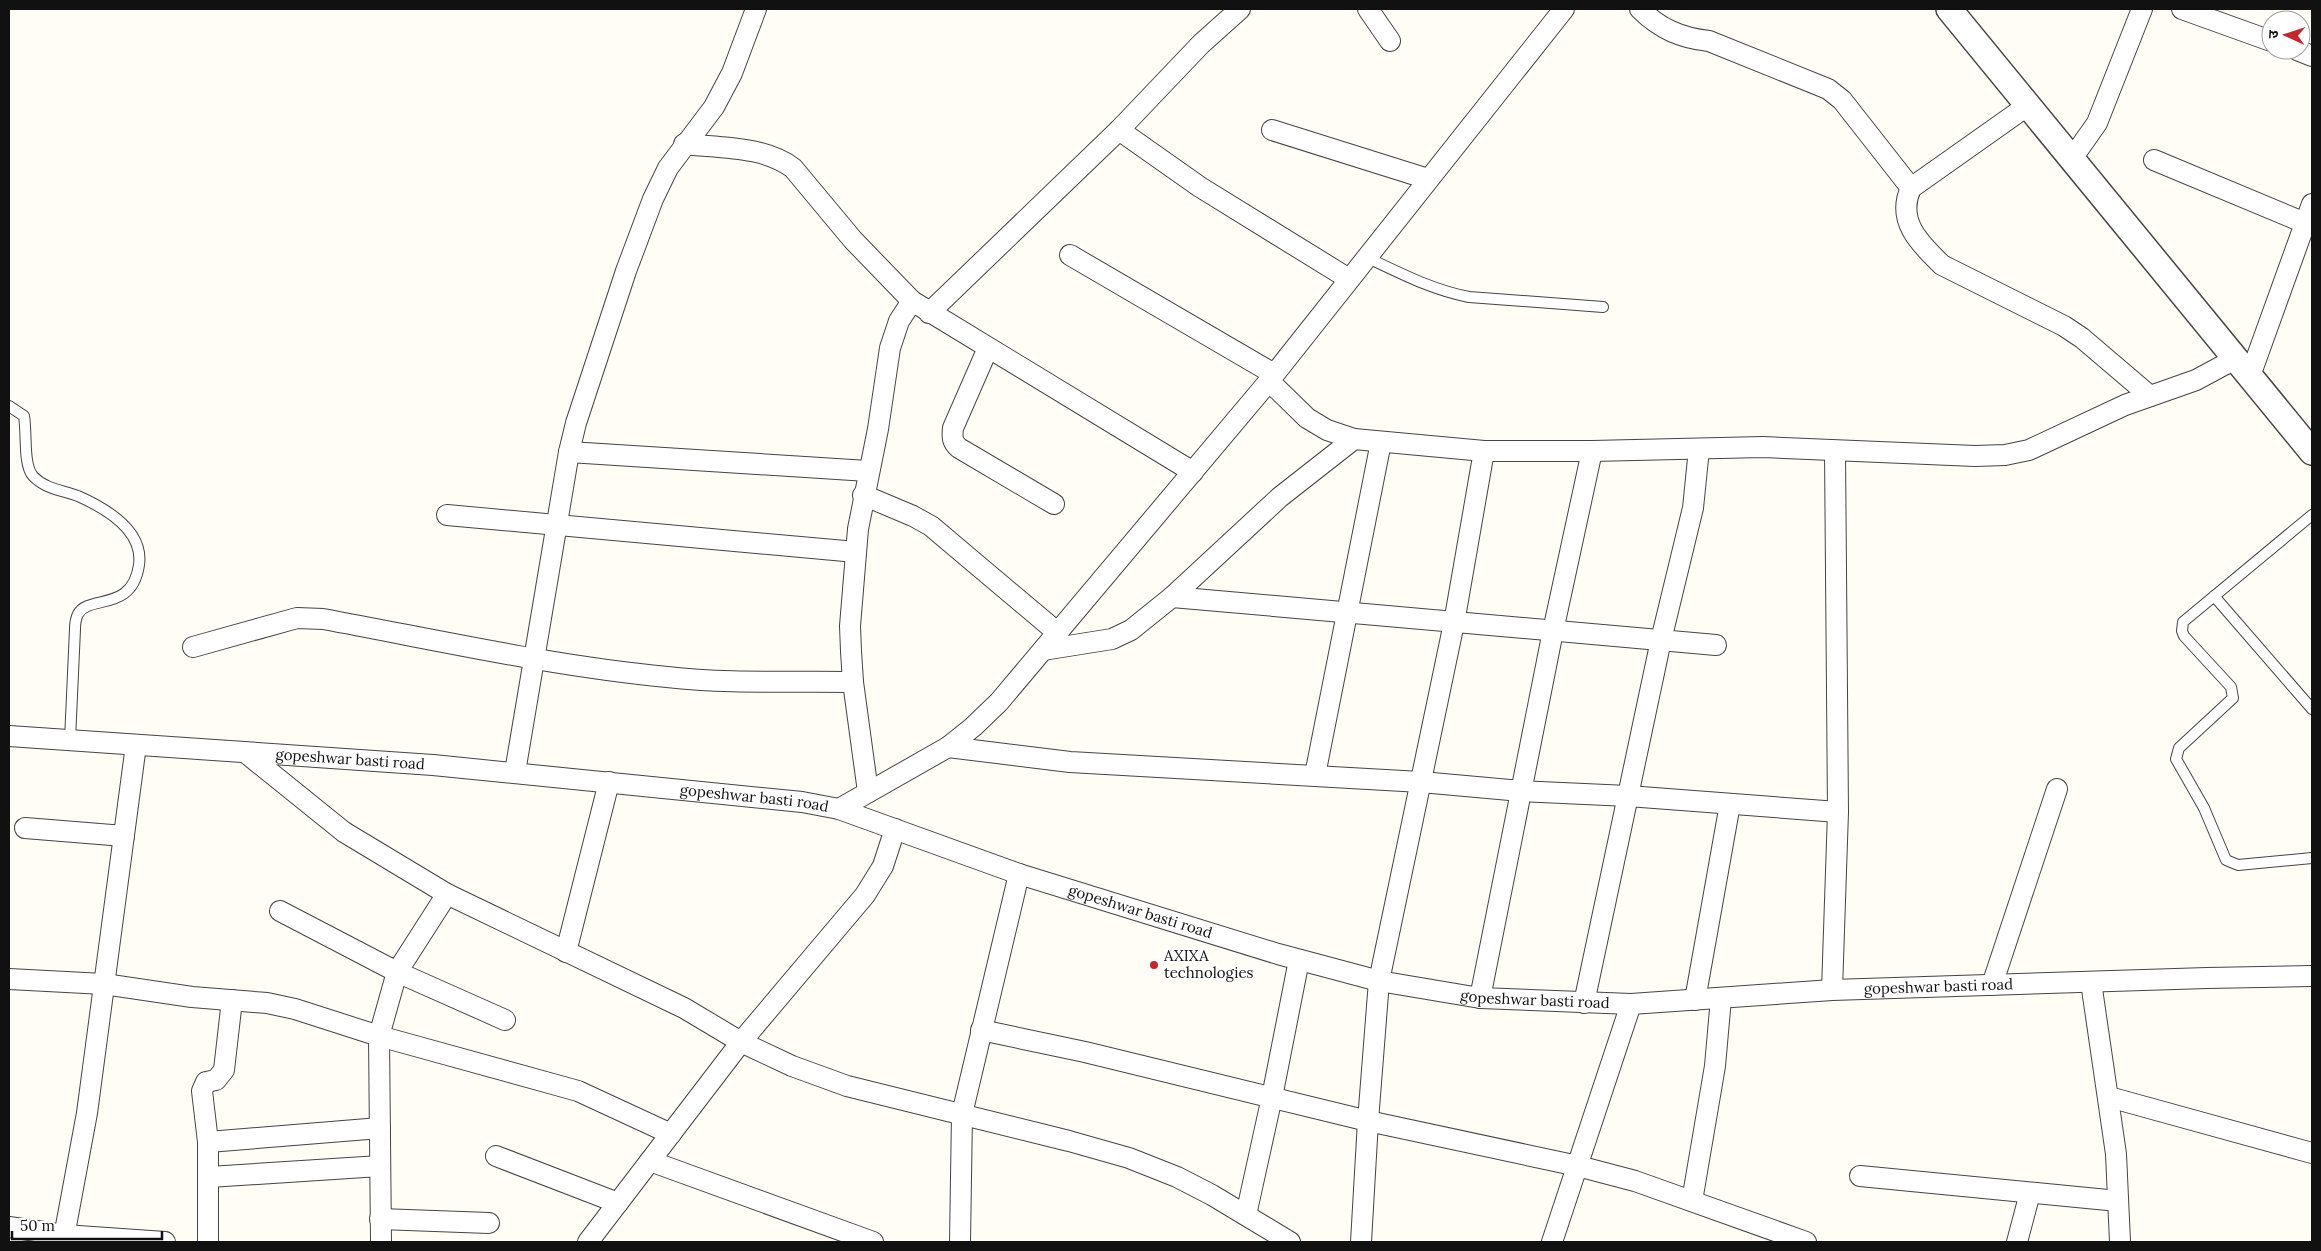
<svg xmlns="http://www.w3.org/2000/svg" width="2321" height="1251" font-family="Lora,'Noto Sans Devanagari',serif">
<rect width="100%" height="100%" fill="#fffdf5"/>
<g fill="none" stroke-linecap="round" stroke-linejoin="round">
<defs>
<path id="service" d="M1366,257C1400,273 1432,290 1469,297L1603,307
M9,406L24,416C27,432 23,465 33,476C45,489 62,490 78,496C105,508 144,530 139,565C132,613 89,594 78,614C76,618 75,624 75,629L70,740
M2312,515L2183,622L2182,631L2184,636L2231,687L2233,698L2179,748L2176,759L2204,808L2226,860L2238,865L2312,858
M2214,596L2312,709"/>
<g id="minor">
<path d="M1368,9L1390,41"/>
<path d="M1640,9C1660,29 1681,38 1709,41L1828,89L1842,100L1911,188"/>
<path d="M2182,9L2271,41"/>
<path d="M2297,50L2312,56"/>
<path d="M2027,106L1911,188C1896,220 1919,243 1942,265L2064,326L2082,338L2150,396"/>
<path d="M1119,130L1200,187L1349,279"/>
<path d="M1272,130L1428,179"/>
<path d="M684,144C720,148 764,146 793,168L853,240L912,301L1193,472"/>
<path d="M2071,160L2097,123L2142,9"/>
<path d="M2154,160L2305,223"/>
<path d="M1070,255L1274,374"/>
<path d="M929,313L1119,130L1201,44L1240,9"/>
<path d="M988,348L953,428C952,437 952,442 959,448L1054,504"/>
<path d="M2250,376L2312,204"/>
<path d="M1269,381L1307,418L1327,430L1354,439L1484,451H1592L1763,447L1975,456L2005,455L2029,450L2125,405L2196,380L2235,359"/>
<path d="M569,452L868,471"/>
<path d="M863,495L913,516L931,526L1058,633"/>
<path d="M447,515L856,552"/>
<path d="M1172,597L1716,645"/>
<path d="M193,647L297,618L323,619C437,640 552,666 667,677C728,684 791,681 853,682"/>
<path d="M1043,650L1112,639L1131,630L1172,597L1280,497L1354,439"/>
<path id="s1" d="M9,736L433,765L802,802L839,809L1019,874L1278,954L1379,981L1480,998L1631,1004L1832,990L2207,978L2312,976"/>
<path d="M948,747L1070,762L1421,782L1521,791L1628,796L1838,812"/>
<path d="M246,753L344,832L447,894L684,1008L741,1042L792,1066L847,1086L1069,1141L1129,1158L1177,1177L1212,1195L1290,1242"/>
<path d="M515,772L569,452L576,423L626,271L653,199L668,168L714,107L732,73L756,9"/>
<path d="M1315,775L1381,442"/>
<path d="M868,792L853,682L851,651L850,626L858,529L878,429L890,348L899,321L912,301"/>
<path d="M839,809L948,747L973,727L999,702L1269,381L1564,9"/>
<path d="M25,828L124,836"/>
<path d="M280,911L397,972L505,1020"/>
<path d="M566,952L609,782"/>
<path d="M9,979L104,984L192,997L267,1003L295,1009L379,1036L578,1091L671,1134"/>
<path d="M2091,982L2116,1154L2120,1242"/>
<path d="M1992,985L2057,789"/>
<path d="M1832,990L1838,812L1835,451"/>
<path d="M1480,998L1553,631L1592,451"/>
<path d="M1695,1000L1730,804"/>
<path d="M1584,1003L1661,640L1693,508L1699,449"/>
<path d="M981,1030L1085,1052L1368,1121L1578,1166L1635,1181L1806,1242"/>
<path d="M2109,1097L2312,1153"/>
<path d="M208,1142L380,1128"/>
<path d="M496,1156L618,1203"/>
<path d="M650,1161L873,1242"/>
<path d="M1860,1176L2118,1201"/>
<path d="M209,1177L380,1166"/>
<path d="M1692,1201L1715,1066L1721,998"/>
<path d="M1246,1215L1272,1097L1299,960"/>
<path d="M380,1219L489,1223"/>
<path d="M9,1227L64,1235L165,1242"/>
<path d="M63,1242L87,1113L136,745"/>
<path d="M208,1242V1142L202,1091L206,1082L216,1080L224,1070L232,1000"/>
<path d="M381,1242L379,1036L397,972L447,894"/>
<path d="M588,1242L741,1042L865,895L883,866L895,829"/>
<path d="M960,1242L962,1114L1019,874"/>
<path d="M1361,1242L1368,1121L1379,981L1454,623L1484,451"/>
<path d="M1552,1242L1631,1004"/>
<path d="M2017,1242L2030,1193"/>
</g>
<path id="tertiary" d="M1949,9L2312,452"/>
</defs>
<use href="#service" stroke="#444" stroke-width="12"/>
<use href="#minor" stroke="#444" stroke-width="22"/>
<use href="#tertiary" stroke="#444" stroke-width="28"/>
<use href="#service" stroke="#fff" stroke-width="10"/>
<use href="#minor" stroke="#fff" stroke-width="20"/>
<use href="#tertiary" stroke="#fff" stroke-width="25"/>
</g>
<circle fill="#c4262e" stroke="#fff" stroke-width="2" cx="1154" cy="965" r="5"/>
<g text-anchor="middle" stroke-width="5" stroke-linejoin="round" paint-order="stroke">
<g font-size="15" fill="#111" stroke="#fff">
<text dy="5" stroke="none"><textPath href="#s1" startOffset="342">gopeshwar basti road</textPath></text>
<text dy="5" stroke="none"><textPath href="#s1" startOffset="748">gopeshwar basti road</textPath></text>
<text dy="5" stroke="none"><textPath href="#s1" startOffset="1152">gopeshwar basti road</textPath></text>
<text dy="5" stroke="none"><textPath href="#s1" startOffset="1962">gopeshwar basti road</textPath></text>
<text dy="5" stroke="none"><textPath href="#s1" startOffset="1558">gopeshwar basti road</textPath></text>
</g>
<g font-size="15" fill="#111" stroke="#fff" text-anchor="start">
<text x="1164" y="961">AXIXA<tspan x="1164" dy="17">technologies</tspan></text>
</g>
</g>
<rect width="2321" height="1251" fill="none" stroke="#111111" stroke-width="20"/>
<g transform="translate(2286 35) rotate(273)"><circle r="24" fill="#ffffff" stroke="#a0a0a0"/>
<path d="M0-4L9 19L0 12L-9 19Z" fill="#c4262e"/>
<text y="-8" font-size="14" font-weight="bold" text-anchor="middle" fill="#111111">उ</text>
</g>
<path d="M12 1231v8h150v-8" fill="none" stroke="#111111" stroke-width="2.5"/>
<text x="20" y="1231" font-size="15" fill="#111111" stroke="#ffffff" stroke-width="4" paint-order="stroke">50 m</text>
</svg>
